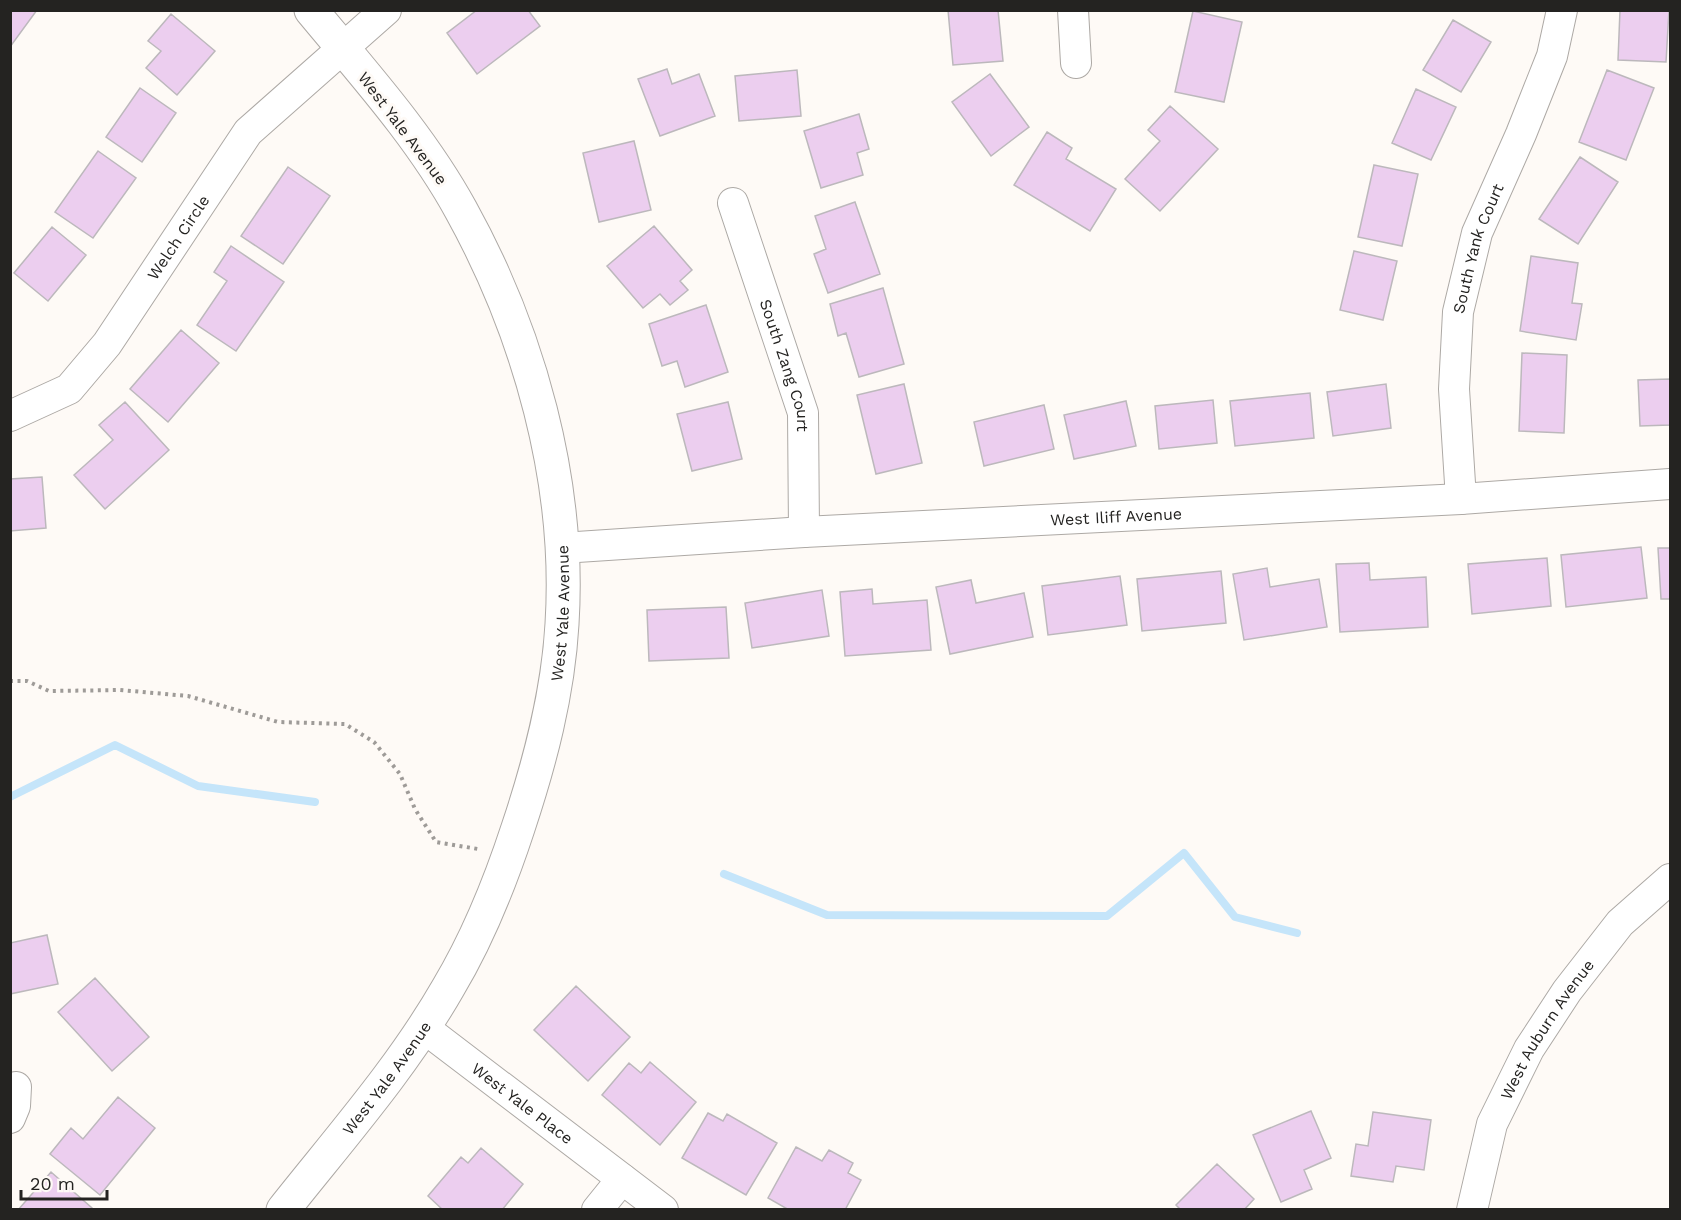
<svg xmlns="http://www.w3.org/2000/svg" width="1681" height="1220" font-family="'Work Sans',sans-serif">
<rect width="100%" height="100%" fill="#fefaf6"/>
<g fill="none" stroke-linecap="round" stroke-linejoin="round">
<path stroke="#c5e5fa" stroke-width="8" d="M10,797L115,745L198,786L315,802
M724,874L827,915L1107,916L1184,853L1235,917L1297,933"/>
</g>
<path fill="#ecceef" stroke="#bcb8bc" stroke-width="1.5" d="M10,10H37L10,47Z
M477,10H528L540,26L477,74L447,33Z
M948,10H998L1003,61L953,65Z
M1620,10H1669L1666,62L1618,60Z
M1193,11L1242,22L1224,102L1175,92Z
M171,14L215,51L177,95L146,68L161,51L148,41Z
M1453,20L1491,42L1461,92L1423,70Z
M667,69L672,84L699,74L715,116L660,136L638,79Z
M797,70L801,116L739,121L735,76Z
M1607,70L1654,88L1626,160L1579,142Z
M990,74L1029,127L991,156L952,102Z
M140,88L176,113L142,162L106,137Z
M1416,89L1456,107L1431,160L1392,143Z
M1170,106L1218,149L1160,211L1125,179L1160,141L1148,130Z
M859,114L869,149L857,153L863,175L821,188L804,131Z
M1047,132L1072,148L1066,159L1116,189L1090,231L1014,185Z
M634,141L651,210L599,222L583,153Z
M98,151L136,178L93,238L55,212Z
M1580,157L1618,182L1578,244L1539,219Z
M1374,165L1418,174L1402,246L1358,237Z
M288,167L330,196L283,264L241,236Z
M855,202L880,274L828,293L814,254L826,249L815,216Z
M654,226L692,270L680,281L688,290L670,305L660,294L643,308L607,266Z
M52,227L86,255L48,301L14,273Z
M231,246L284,282L236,351L197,325L227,281L214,272Z
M1354,251L1397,261L1383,320L1340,310Z
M1531,256L1578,263L1572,303L1582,304L1576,340L1520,331Z
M883,288L904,364L859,377L846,333L838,336L830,304Z
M706,305L728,372L685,387L677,361L662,366L649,324Z
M181,330L219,363L168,422L130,389Z
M1522,353L1567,355L1564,433L1519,431Z
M1670,379V425L1640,426L1638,380Z
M904,384L922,463L876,474L857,395Z
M1386,384L1391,428L1333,436L1327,392Z
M1310,393L1314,438L1235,446L1230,401Z
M1213,400L1217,443L1159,449L1155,406Z
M1126,401L1136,446L1074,459L1064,415Z
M125,402L169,450L105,509L74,475L113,440L99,425Z
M728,402L742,459L692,471L677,414Z
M1044,405L1054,449L984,466L974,422Z
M42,477L46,528L10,531V479Z
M1641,547L1647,598L1566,607L1561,555Z
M1658,548H1670V599H1661Z
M1547,558L1551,606L1472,614L1468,564Z
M1369,563L1370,580L1426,577L1428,627L1340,632L1336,564Z
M1267,568L1270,587L1319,579L1327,627L1244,640L1233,574Z
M1221,571L1226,623L1142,631L1137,579Z
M1120,576L1127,625L1048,635L1042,586Z
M971,580L976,603L1024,593L1033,637L950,654L936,587Z
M872,589L873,604L927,600L931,650L845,656L840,592Z
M822,590L829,636L752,648L745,603Z
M726,607L729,658L649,661L647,610Z
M47,935L58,984L10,994V943Z
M95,978L149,1037L112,1071L58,1012Z
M576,986L630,1037L588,1081L534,1030Z
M650,1062L696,1102L660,1145L602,1095L629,1063L641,1073Z
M118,1097L155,1128L100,1195L50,1154L71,1128L83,1139Z
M1311,1111L1331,1158L1304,1170L1312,1189L1281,1202L1253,1135Z
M1373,1112L1431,1120L1424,1170L1396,1166L1393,1182L1351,1176L1356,1144L1368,1146Z
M708,1113L723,1121L727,1114L777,1143L746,1195L682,1158Z
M796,1147L822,1161L829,1150L853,1163L848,1173L861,1180L845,1210H789L768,1198Z
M481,1148L523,1184L502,1210H443L428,1196L461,1157L468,1163Z
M1217,1164L1254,1199L1244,1210H1181L1176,1205Z
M51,1172L92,1208L91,1210H18Z"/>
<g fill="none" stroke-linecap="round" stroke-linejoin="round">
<defs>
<g id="street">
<path d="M1073,10L1076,63"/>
<path id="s1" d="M733,203L803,413L804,532"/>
<path id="s2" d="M10,416L69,389L107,344L248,132L386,10"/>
<path id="s3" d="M1461,499L1454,389L1458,312L1477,233L1521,134L1552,56L1562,10"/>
<path id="s4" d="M562,548L804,532L1461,499L1670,484"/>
<path id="s5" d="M424,1028L663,1210"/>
<path d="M10,1118L15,1106L16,1087"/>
<path d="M597,1210L622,1179"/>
<path id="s6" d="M1472,1210L1492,1124L1529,1049L1567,991L1620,923L1670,879"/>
</g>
<g id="secondary">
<path id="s7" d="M283,1210C340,1138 402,1068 448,988C478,938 500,883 518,828C540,762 558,694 562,624C571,482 529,333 461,210C421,137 364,74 311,10"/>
</g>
</defs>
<use href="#street" stroke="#ada9a5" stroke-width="32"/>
<use href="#secondary" stroke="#ada9a5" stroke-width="35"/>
<path stroke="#9e9b98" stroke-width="4" stroke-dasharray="3 4.5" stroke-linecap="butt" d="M10,681H27L49,691L120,690L188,696L278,722L345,724L374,742L400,774L415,809L436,842L478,849"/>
<use href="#street" stroke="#fff" stroke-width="30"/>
<use href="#secondary" stroke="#fff" stroke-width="33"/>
</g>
<g text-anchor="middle" stroke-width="6" stroke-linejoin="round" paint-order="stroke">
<g font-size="16" fill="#242321" stroke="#fefaf6">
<text transform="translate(403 128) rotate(53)" y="6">West Yale Avenue</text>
<text dy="6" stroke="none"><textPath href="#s2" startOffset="252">Welch Circle</textPath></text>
<text dy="6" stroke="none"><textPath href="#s3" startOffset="254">South Yank Court</textPath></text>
<text dy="6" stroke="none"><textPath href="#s1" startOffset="171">South Zang Court</textPath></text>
<text dy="6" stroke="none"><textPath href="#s4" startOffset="555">West Iliff Avenue</textPath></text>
<text dy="6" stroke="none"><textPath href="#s7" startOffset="672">West Yale Avenue</textPath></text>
<text dy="6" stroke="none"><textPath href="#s6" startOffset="198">West Auburn Avenue</textPath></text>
<text dy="6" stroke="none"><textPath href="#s7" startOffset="168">West Yale Avenue</textPath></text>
<text dy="6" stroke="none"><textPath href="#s5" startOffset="124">West Yale Place</textPath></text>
</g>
</g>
<rect width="1681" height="1220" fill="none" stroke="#242321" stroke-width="24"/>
<path d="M21 1190v9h86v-9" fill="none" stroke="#242321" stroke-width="3"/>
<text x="30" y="1190" font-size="18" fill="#242321" stroke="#fefaf6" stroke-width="4.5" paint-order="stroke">20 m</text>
</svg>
